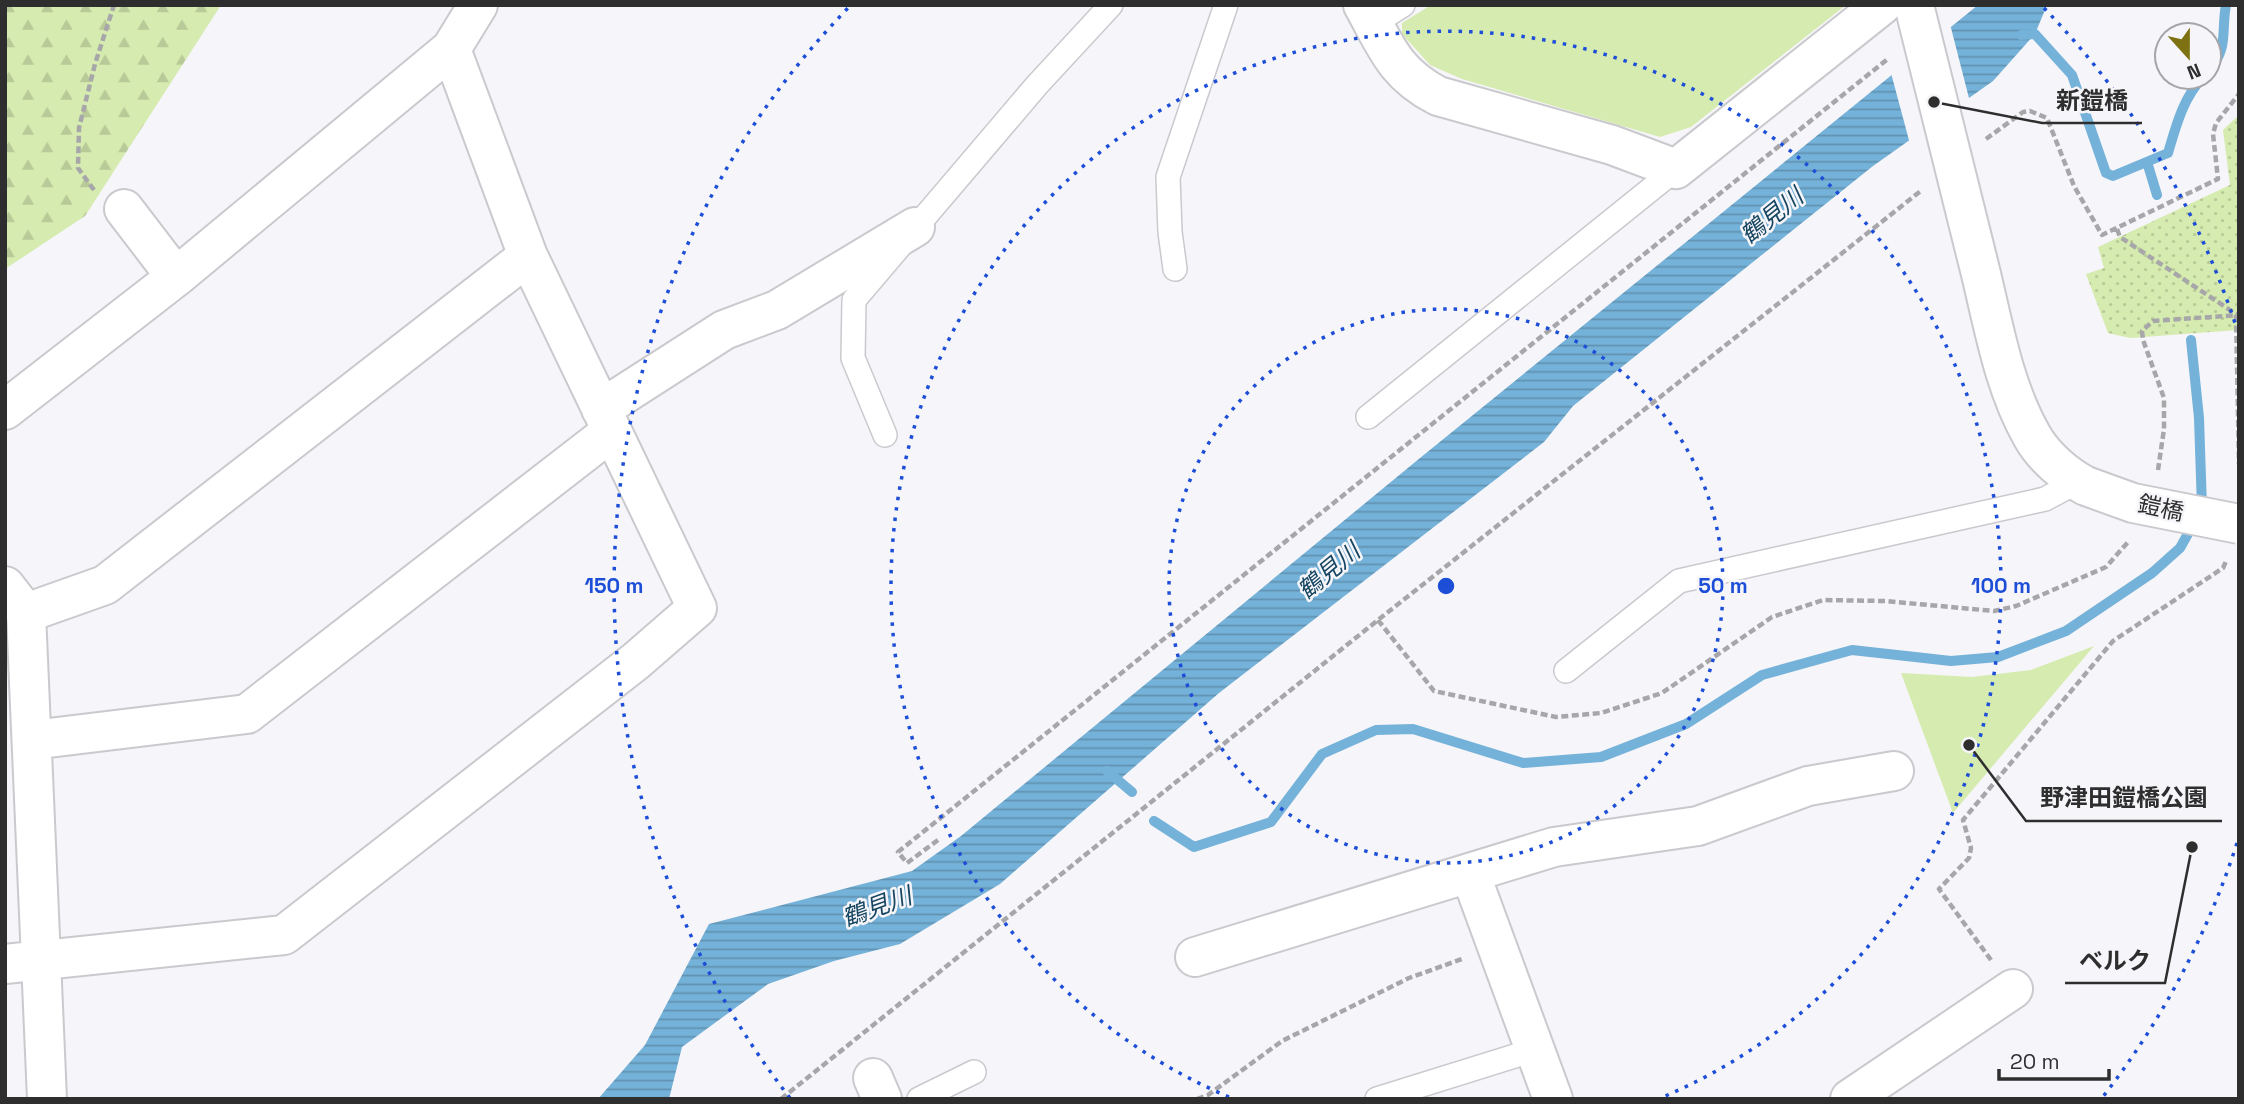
<svg xmlns="http://www.w3.org/2000/svg" width="2244" height="1104" font-family="'Space Grotesk','Noto Sans JP',sans-serif">
<defs>
<pattern id="grass-dots" width="8" height="8" patternUnits="userSpaceOnUse" patternTransform="scale(1.75)"><rect width="8" height="8" fill="#d6ebaf"/><path d="M2 2h.1M6 6h.1" fill="none" stroke="#b8ca97" stroke-width="1.8" stroke-linecap="round"/></pattern>
<pattern id="forest-firs" width="22" height="20" patternUnits="userSpaceOnUse" patternTransform="scale(1.75)"><rect width="22" height="20" fill="#d6ebaf"/><path d="M5 1l3.5 6h-7zM16 11l3.5 6h-7z" fill="#b8ca97"/></pattern>
<pattern id="water-rules" width="6" height="5" patternUnits="userSpaceOnUse" patternTransform="scale(1.75)"><rect width="6" height="5" fill="#75b2d9"/><path d="M0 2.5h6" fill="none" stroke="#6091b0"/></pattern>
</defs>
<rect width="100%" height="100%" fill="#f6f5f9"/>
<path fill="url(#grass-dots)" d="M2239,115L2238,330L2130,338L2108,333L2086,274L2104,268L2098,247L2230,185L2223,130Z"/>
<path fill="url(#forest-firs)" d="M5,5H221L85,216L5,269Z"/>
<path fill="#d6ebaf" d="M1431,5H1846L1691,127L1660,137L1462,79L1430,65L1402,34V23Z
M2094,646L1953,813L1901,673L1972,677L2031,670Z"/>
<path fill="url(#water-rules)" d="M1978,5H2047L2035,34L1993,81L1873,166L1573,406L1544,442L1219,693L1000,884L900,944L834,961L768,984L682,1047L669,1099H598L645,1045L709,924L912,871L961,836L1420,458Z"/>
<path fill="#f6f5f9" d="M1950,24L1970,102L1910,144L1891,73Z"/>
<g fill="none" stroke-linecap="round" stroke-linejoin="round">
<path stroke="#75b2d9" stroke-width="10" d="M2021,35L2035,34L2072,75L2106,173L2113,176L2168,153C2176,126 2183,98 2203,77
M2209,70C2229,49 2221,30 2226,5
M2147,162L2157,195
M2191,340L2199,418L2202,508
M1107,771L1132,792
M1154,821L1194,847L1271,822L1322,754L1376,730L1413,729L1523,763L1601,757L1686,724L1762,675L1852,650L1951,661L1998,657L2066,631L2152,573L2180,548L2194,523"/>
<defs>
<path id="service" d="M1373,24L1403,5
M1175,269L1170,232L1168,177L1226,5
M1368,417L1676,169
M885,435L853,358L854,300L1037,85L1111,5
M1566,671L1679,581L2045,499L2077,482
M919,1099L974,1072
M1377,1099L1534,1050"/>
<path id="minor" d="M1363,5C1386,46 1394,73 1438,96L1612,145L1676,169L1882,5
M124,209L176,277
M601,409L724,330L777,310L915,227
M5,410L176,277L451,49L478,5
M5,586L26,613L47,1099
M26,613L105,585L528,256
M32,740L247,714L612,431
M1470,873L1553,1099
M1195,957L1554,847L1698,826L1808,786L1894,771
M5,964L284,935L636,661L697,608L528,256L451,49
M873,1078L882,1099
M1850,1099L2013,989"/>
<path id="tertiary" d="M1914,5C1937,95 1958,184 1981,274C1994,328 2004,387 2032,436C2043,456 2066,476 2086,486"/>
</defs>
<use href="#service" stroke="#cac9cd" stroke-width="26"/>
<use href="#minor" stroke="#cac9cd" stroke-width="42"/>
<use href="#tertiary" stroke="#cac9cd" stroke-width="42"/>
<path stroke="#a7a7a9" stroke-width="4.5" stroke-dasharray="7 3.5" stroke-linecap="butt" d="M1986,139L2023,112L2030,111L2047,118L2074,186L2102,235L2218,179L2213,134L2216,123L2239,94
M94,190L78,168L79,128L95,64L114,5
M2117,229L2120,237L2236,314
M2236,315L2239,464
M2158,470L2164,429V398L2143,340L2142,331L2153,321L2239,315
M1378,620L1434,691L1556,717L1601,713L1662,693L1772,617L1823,600L1885,601L1994,611L2016,606L2106,567L2128,542
M938,840L907,863L898,852L1889,58
M1991,960L1939,889L1969,858L1971,848L1963,820L2113,641L2223,568L2227,559
M781,1099L1378,620L1922,190
M1197,1099L1208,1095L1282,1041L1409,978L1462,959"/>
<use href="#service" stroke="#fff" stroke-width="23"/>
<use href="#minor" stroke="#fff" stroke-width="38"/>
<use href="#tertiary" stroke="#fff" stroke-width="38"/>
<defs>
<path id="tertiary-bridge" d="M2086,486L2133,503L2239,524"/>
</defs>
<use href="#tertiary-bridge" stroke="#cac9cd" stroke-width="42" stroke-linecap="butt"/>
<use href="#tertiary-bridge" stroke="#fff" stroke-width="38"/>
</g>
<g fill="none" stroke="#1d4ed8" stroke-width="3.5" stroke-dasharray="3.5 7">
<circle cx="1446" cy="586" r="277"/>
<path d="M1229 1097A555 555 0 1 1 1663 1097"/>
<path d="M2237 843A832 832 0 0 1 2102 1098M790 1098A832 832 0 0 1 848 8M2044 8A832 832 0 0 1 2237 329"/>
</g>
<g text-anchor="middle" stroke-width="5" stroke-linejoin="round" paint-order="stroke">
<g font-size="23" fill="#2e2e2f" stroke="#f6f5f9">
<text transform="translate(2161 508) rotate(12)" y="8">鎧橋</text>
</g>
<g font-size="24" font-style="italic" fill="#164661" stroke="#f6f5f9">
<text transform="translate(1772 216) rotate(-39)" y="8">鶴見川</text>
<text transform="translate(1329 571) rotate(-40)" y="8">鶴見川</text>
<text transform="translate(877 907) rotate(-20)" y="8">鶴見川</text>
</g>
</g>
<circle cx="1446" cy="586" r="10" fill="#1d4ed8" stroke="#f6f5f9" stroke-width="3.5"/>
<g font-size="21" text-anchor="middle" font-weight="bold" fill="#1d4ed8" stroke="#f6f5f9" stroke-width="5" stroke-linejoin="round" paint-order="stroke">
<text x="1723" y="593">50 m</text>
<text x="2001" y="593">100 m</text>
<text x="614" y="593">150 m</text>
</g>
<path fill="none" stroke="#2e2e2f" stroke-width="2.5" d="M1934 102L2042 123H2142M1969 745L2026 821H2222M2192 847L2165 983H2065"/>
<g fill="#2e2e2f" stroke="#f6f5f9" stroke-width="2.5">
<circle cx="1934" cy="102" r="7"/>
<circle cx="1969" cy="745" r="7"/>
<circle cx="2192" cy="847" r="7"/>
</g>
<g font-size="24" text-anchor="middle" font-weight="bold" fill="#2e2e2f" stroke="#f6f5f9" stroke-width="5" stroke-linejoin="round" paint-order="stroke">
<text x="2092" y="109">新鎧橋</text>
<text x="2124" y="806">野津田鎧橋公園</text>
<text x="2115" y="969">ベルク</text>
</g>
<rect width="2244" height="1104" fill="none" stroke="#2e2e2f" stroke-width="14"/>
<g transform="translate(2188 56) rotate(159)"><circle r="33" fill="#f6f5f9" stroke="#a6a5a8" stroke-width="2"/>
<path d="M0-5L12 26L0 18L-12 26Z" fill="#7d7111"/>
<text y="-10" font-size="19" font-weight="bold" text-anchor="middle" fill="#2e2e2f">N</text>
</g>
<path d="M1999 1069v10h110v-10" fill="none" stroke="#2e2e2f" stroke-width="3.5"/>
<text x="2010" y="1069" font-size="21" fill="#2e2e2f" stroke="#f6f5f9" stroke-width="5" paint-order="stroke">20 m</text>
</svg>
